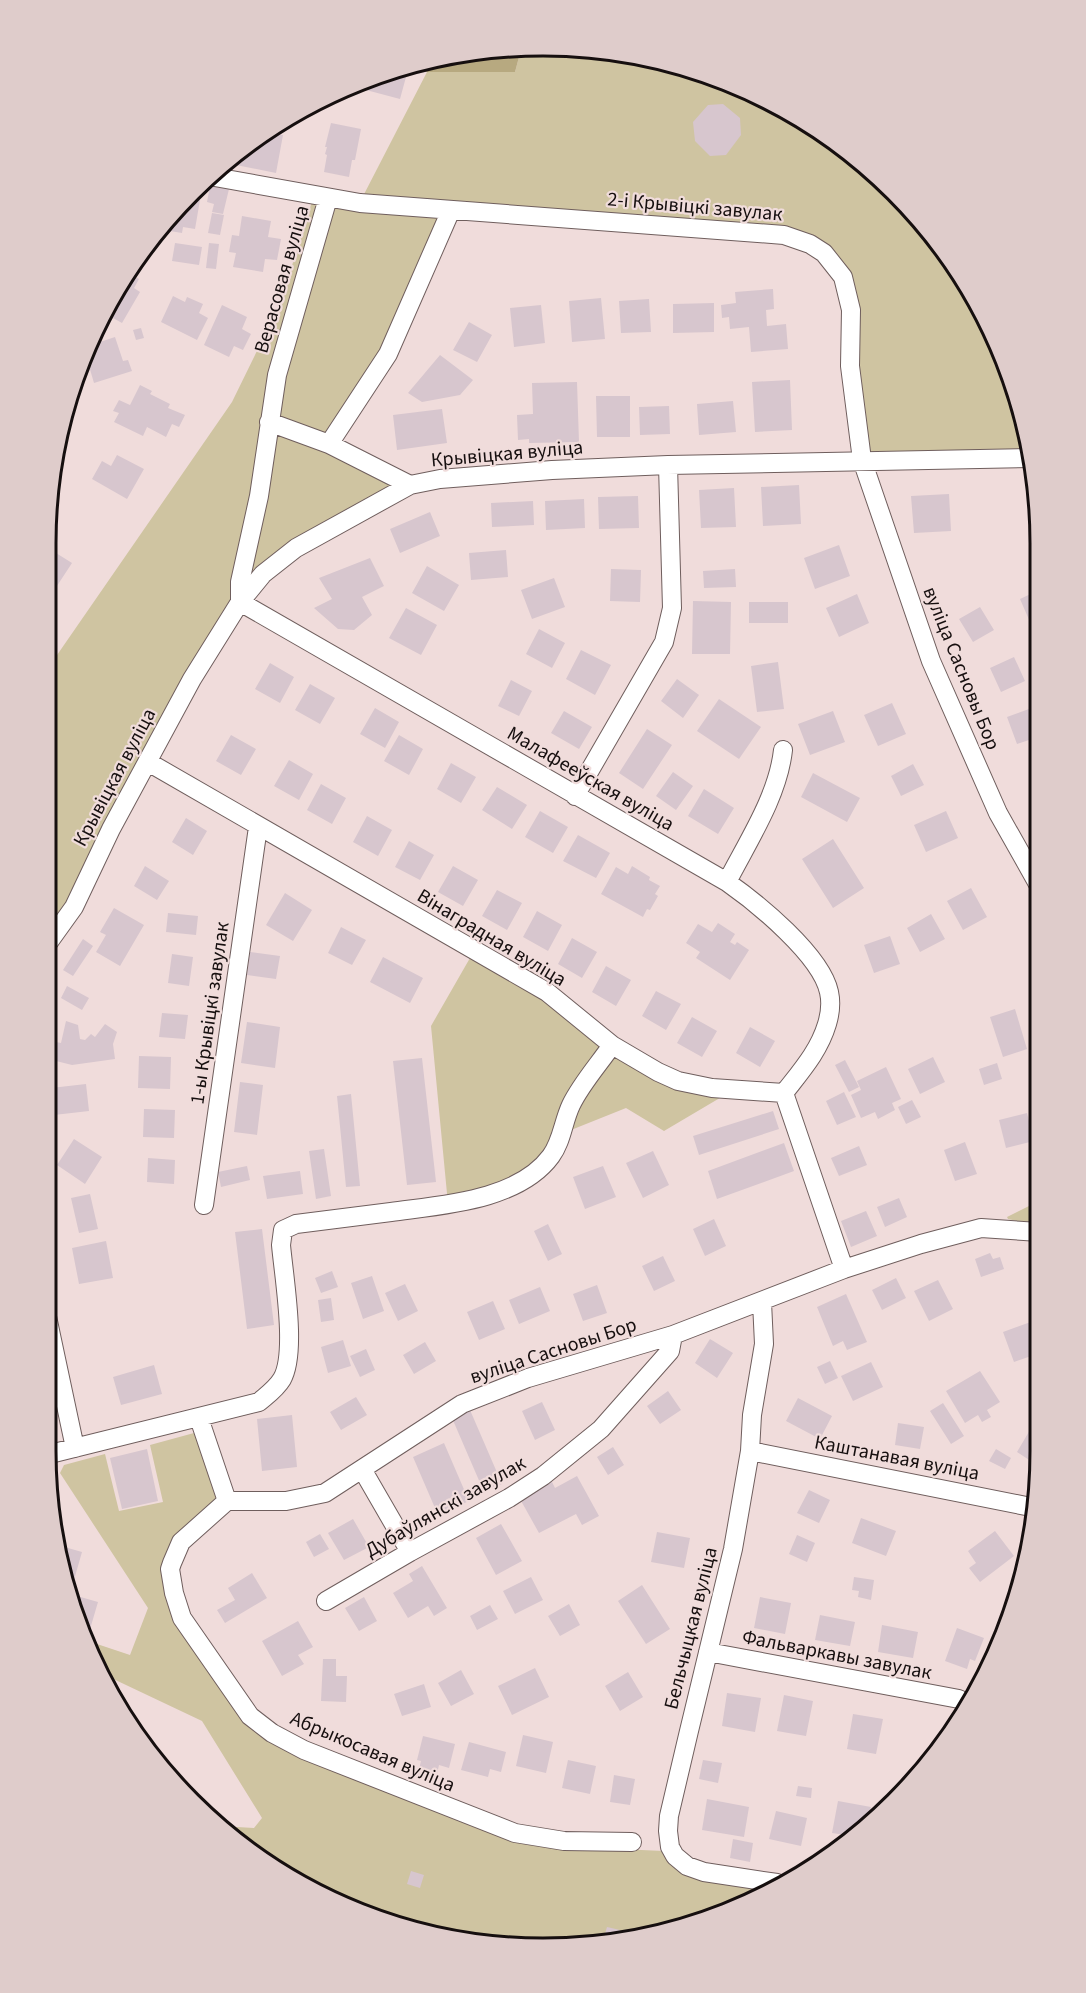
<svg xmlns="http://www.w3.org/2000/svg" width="1086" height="1993" font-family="'Source Sans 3',sans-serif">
<rect width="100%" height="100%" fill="#f0dcdb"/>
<path fill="#cfc4a1" d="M522,46L608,49L703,71L792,112L872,169L957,266L1014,383L1032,458L862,460L848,292L810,244L451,210L388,354L330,444L410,485L263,574L46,946V671L232,402L280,304L314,195L360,202L427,72H515Z
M474,951L658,1072L735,1089L664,1131L626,1108L561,1134L537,1171L448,1204L431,1026Z
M1039,1201V1226L1008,1219L1007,1217Z
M194,1433L221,1500L163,1573L244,1720L573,1847L664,1851L770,1887L734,1910L576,1947L414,1931L267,1864L230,1830L237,1827L254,1828L262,1818L202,1721L107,1676L88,1641L130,1655L148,1608L60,1473L64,1465L105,1454L119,1511L163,1502L150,1445Z
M995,1650L974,1699L943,1737Z"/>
<path fill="#b7a980" d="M510,46H522L515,72H427L410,64Z"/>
<path fill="#d7c6ce" d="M387,72L406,77L400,99L351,86Z
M723,104L740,118L741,135L726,155L710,156L695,141L693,122L708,105Z
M331,123L361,129L355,160H352L349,177L324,172L327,155L325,154L327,147H325Z
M265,132L283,135L276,173L231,164L232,155L240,148Z
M210,186L229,189L223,214L212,212L214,204L207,202Z
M188,196V199L200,200L195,229L183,227L182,233L164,230L165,225H161L168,215Z
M212,213L224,215L220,235L208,233Z
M242,216L271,221L268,237L281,239L277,260L265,259L263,272L233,267L236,253L229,252L232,235L239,236Z
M175,243L202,247L199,265L172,261Z
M209,243L219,244L216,269L206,268Z
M127,272L139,279L134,288L140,292L122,323L113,318L111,321L103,316L112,294Z
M773,289L774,309L766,310L767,326L786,324L788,349L751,352L749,327L730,329L729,317L722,318L721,305L736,303L735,292Z
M173,296L185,302L187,297L203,304L199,313L208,318L197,340L161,322Z
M601,298L605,339L572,342L569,301Z
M649,299L651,332L621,333L619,301Z
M714,303V332L673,333V304Z
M222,305L247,317L242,329L251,334L243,350L234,346L229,357L204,345Z
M541,305L545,343L514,347L510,308Z
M469,322L492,335L477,362L453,350Z
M141,328L144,338L136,340L133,330Z
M115,337L123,361L128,360L132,371L94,383L86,356L91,345Z
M440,355L473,380L460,395L422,402L408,393Z
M790,380L792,430L755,432L752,382Z
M577,382L579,442L529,443V439L518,440L517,415L533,414L532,383Z
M140,385L152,391L150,394L170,404L168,408L185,415L179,427L172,424L166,437L147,427L143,436L114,422L119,413L113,411L119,400L130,405Z
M596,396H630V437H597Z
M733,401L736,432L699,435L697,404Z
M669,406L670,434L640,435L639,407Z
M442,409L447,443L397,450L393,415Z
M56,450L65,456L52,477Z
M117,455L144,469L127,499L92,479L102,461L111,466Z
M1027,484H1037V528H1030Z
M799,485L801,524L763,526L761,487Z
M734,488L736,527L701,528L699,490Z
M949,494L951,531L914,533L911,496Z
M638,496L639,528L599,529L598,497Z
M584,499L585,528L546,530L545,501Z
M533,501L534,525L492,527L491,503Z
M430,512L440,536L400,553L390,529Z
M839,545L850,576L815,589L804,558Z
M48,548L72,563L53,592L46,588V551Z
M506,550L508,577L471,580L469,553Z
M370,558L384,586L362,597L372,615L354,630L338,629L314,608L332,599L319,578Z
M427,566L459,585L444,611L412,593Z
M611,569L641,570L640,602L610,601Z
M735,569L736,587L704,588L703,571Z
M554,578L565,607L532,619L521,590Z
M1037,591V619L1030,622L1020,599Z
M857,594L869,623L839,637L826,608Z
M693,601L731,602L730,654H692Z
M749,602H788V623H749Z
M980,607L994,630L973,642L959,619Z
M406,608L437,625L421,655L389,638Z
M539,629L565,643L552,668L526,654Z
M581,650L611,665L595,695L566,679Z
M1014,657L1025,681L1001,692L990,668Z
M778,662L784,709L757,712L751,666Z
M270,663L294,677L280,703L255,689Z
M677,679L699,695L683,718L661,701Z
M511,680L532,691L519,716L498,706Z
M310,684L335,698L320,724L295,710Z
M719,699L761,727L739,759L697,731Z
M892,703L906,734L878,746L864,715Z
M1037,706L1038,737L1017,744L1007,717Z
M375,708L399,722L385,748L360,734Z
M564,711L592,727L579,749L551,733Z
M833,711L845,742L810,755L798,724Z
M647,729L672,745L643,789L619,773Z
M231,735L256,749L241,775L216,761Z
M399,735L423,749L409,775L384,761Z
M289,760L313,774L299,800L274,786Z
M451,763L476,777L461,803L437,789Z
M913,764L924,785L901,796L891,776Z
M673,772L693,786L676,810L656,796Z
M813,773L860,798L847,822L801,797Z
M1038,777V795L1030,782Z
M321,784L346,798L332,824L307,810Z
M497,787L527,805L512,829L482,810Z
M704,789L734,808L718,834L688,816Z
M540,811L568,827L553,853L525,837Z
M946,811L958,838L926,852L914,825Z
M367,816L392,830L378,856L353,842Z
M186,818L207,831L193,855L172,842Z
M578,835L610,853L596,878L563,861Z
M833,839L864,888L833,908L802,859Z
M409,841L434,855L420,880L395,867Z
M145,866L169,881L157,900L134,886Z
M453,866L478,880L463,906L438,892Z
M632,866L650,877L649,880L660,886L655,894L658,896L650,910L647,909L643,917L601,894L616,867L628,874Z
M971,888L987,917L963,930L947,901Z
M497,890L522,903L507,930L482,916Z
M285,893L312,910L293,941L266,925Z
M114,908L144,925L120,966L96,952L106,935L100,932Z
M537,911L562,925L548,951L523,937Z
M168,913L198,916L196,935L166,932Z
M931,914L945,939L920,952L907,928Z
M718,923L735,934L730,942L735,945L737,942L749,950L730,980L696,958L700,952L686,943L698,924L712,932Z
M341,927L366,940L352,965L328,953Z
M890,936L900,964L874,973L864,945Z
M572,938L597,952L582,978L558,964Z
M83,939L93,946L73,976L63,970Z
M250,952L280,956L276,979L247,975Z
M172,954L193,957L189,986L168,983Z
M383,957L423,978L410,1003L370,982Z
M606,966L631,980L616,1006L592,992Z
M67,986L89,998L82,1010L61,998Z
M656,991L681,1004L666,1030L642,1016Z
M1015,1009L1027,1049L1003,1057L990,1017Z
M162,1013L188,1015L185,1039L159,1037Z
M692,1017L717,1031L702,1057L677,1043Z
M66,1021L78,1025L80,1039L85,1040L91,1034L95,1037L105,1024L117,1032L113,1044L115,1059L72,1065L52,1060L56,1042L61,1043Z
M247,1022L280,1027L275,1068L241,1063Z
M750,1027L775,1041L760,1067L736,1053Z
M139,1056L171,1057L170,1089L138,1088Z
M933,1057L945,1082L920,1094L908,1069Z
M422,1058L436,1182L407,1185L393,1061Z
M845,1060L859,1087L849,1092L835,1065Z
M997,1063L1002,1079L984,1085L979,1069Z
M886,1067L901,1099L892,1103L895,1110L878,1119L875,1112L861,1118L851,1095L861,1090L857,1081Z
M240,1082L263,1085L257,1135L234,1132Z
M86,1084L89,1111L54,1115L51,1088Z
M844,1092L856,1117L837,1125L826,1101Z
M351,1094L360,1186L346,1187L337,1096Z
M912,1100L921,1117L906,1124L898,1107Z
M144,1109L175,1110L174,1138L143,1137Z
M773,1111L779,1129L699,1155L693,1136Z
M1027,1113L1034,1141L1006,1148L999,1120Z
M74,1139L102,1157L85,1184L57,1165Z
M965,1142L977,1174L955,1181L944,1150Z
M784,1143L794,1171L717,1199L708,1171Z
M859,1146L867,1165L839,1176L831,1158Z
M324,1149L331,1196L316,1199L309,1151Z
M653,1151L669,1185L643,1198L626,1163Z
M148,1158L175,1160L174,1184L147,1182Z
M247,1166L250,1180L221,1187L218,1172Z
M603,1166L616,1197L585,1209L573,1177Z
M300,1171L303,1194L267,1199L263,1176Z
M90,1194L98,1229L79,1233L71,1198Z
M899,1198L907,1217L885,1227L877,1207Z
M866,1211L877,1236L851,1247L841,1221Z
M714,1219L726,1246L705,1256L693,1229Z
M548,1224L562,1254L548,1261L534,1231Z
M262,1229L274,1325L247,1329L235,1232Z
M106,1241L113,1278L79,1284L72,1248Z
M990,1253L993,1259L1000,1257L1004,1269L981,1277L975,1259Z
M663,1256L675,1281L654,1291L642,1266Z
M332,1271L338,1287L321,1293L315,1278Z
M372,1276L384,1311L363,1319L351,1283Z
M896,1278L906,1298L882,1310L872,1290Z
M938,1280L953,1309L929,1321L914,1291Z
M405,1284L418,1311L398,1321L385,1293Z
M597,1285L607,1313L583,1321L573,1294Z
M540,1287L550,1311L519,1324L509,1300Z
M846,1294L867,1342L847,1350L843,1341L833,1346L817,1307Z
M331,1298L334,1320L321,1322L318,1300Z
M493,1301L505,1329L479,1340L467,1312Z
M1039,1319L1040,1353L1014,1362L1003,1332Z
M710,1339L733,1353L717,1378L695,1363Z
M343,1340L351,1366L328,1373L321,1347Z
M425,1342L436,1361L414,1374L403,1355Z
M366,1349L375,1370L360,1377L350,1356Z
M830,1361L838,1378L825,1384L817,1367Z
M871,1362L883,1387L853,1401L841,1376Z
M154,1365L162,1394L121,1405L113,1377Z
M980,1371L1000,1402L987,1410L991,1417L982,1422L978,1415L965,1423L946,1391Z
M668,1391L681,1410L660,1424L647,1406Z
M356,1397L367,1415L341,1430L330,1412Z
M798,1398L832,1416L820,1439L786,1421Z
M542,1402L555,1430L535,1440L522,1411Z
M943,1403L964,1436L951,1444L930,1411Z
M470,1410L502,1484L484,1492L452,1418Z
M1040,1413V1467L1017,1452Z
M292,1415L297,1467L262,1471L257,1419Z
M898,1423L924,1427L920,1449L895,1445Z
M444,1443L469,1501L438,1515L413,1457Z
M613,1447L624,1465L608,1475L597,1457Z
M147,1449L158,1501L122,1509L110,1458Z
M996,1449L1011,1458L1005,1469L989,1461Z
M577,1476L599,1516L582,1525L576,1514L539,1533L520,1499L552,1482L555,1488Z
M809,1490L830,1500L819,1523L797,1513Z
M861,1518L896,1531L886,1556L852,1543Z
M353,1519L369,1547L344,1560L328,1533Z
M501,1524L522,1561L496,1575L476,1538Z
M995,1531L1014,1556L980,1582L969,1568L976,1563L968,1551Z
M657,1532L690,1538L684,1568L651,1562Z
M320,1534L329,1549L314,1557L306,1542Z
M797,1535L815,1543L807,1562L789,1554Z
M61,1546L82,1552L70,1594L98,1602L88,1636L85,1635L72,1610Z
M422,1566L447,1608L434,1616L428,1606L408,1618L393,1593L413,1581L409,1574Z
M252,1573L267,1598L225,1623L217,1610L235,1600L228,1588Z
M531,1577L543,1600L515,1614L503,1591Z
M854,1577L874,1580L871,1600L858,1597L859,1591L852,1590Z
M642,1585L670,1629L646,1644L618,1601Z
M364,1597L377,1621L359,1631L345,1608Z
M760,1597L791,1603L785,1634L754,1628Z
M569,1604L580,1625L560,1636L548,1616Z
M490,1605L498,1619L477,1630L470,1616Z
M820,1615L855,1622L850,1646L815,1640Z
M298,1621L313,1647L298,1655L304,1664L282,1676L262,1641Z
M882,1625L918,1632L913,1658L878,1652Z
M957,1628L984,1638L975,1661L970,1659L967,1669L945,1661Z
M323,1659H336V1676H347L346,1702L321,1701Z
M535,1668L549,1697L512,1715L498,1686Z
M461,1670L474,1694L451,1706L438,1683Z
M628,1672L643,1697L620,1711L605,1686Z
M424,1684L431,1707L402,1716L394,1694Z
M727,1693L761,1698L755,1732L722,1726Z
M784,1695L813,1701L806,1736L777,1731Z
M853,1714L883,1719L876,1754L847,1749Z
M523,1735L553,1742L546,1773L516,1766Z
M423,1736L455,1744L449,1768L439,1765L437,1774L419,1770L421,1761L417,1760Z
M469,1742L506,1752L501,1772L490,1769L488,1777L461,1770Z
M568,1760L596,1766L590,1794L562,1788Z
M703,1760L722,1763L718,1783L699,1779Z
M614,1775L635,1779L630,1805L610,1802Z
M798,1786L812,1788L811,1798L796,1796Z
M707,1799L749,1807L744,1837L702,1830Z
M838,1801L871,1807L869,1815H867L865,1824L868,1825L867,1827L852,1836L832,1833Z
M776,1811L807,1818L801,1846L769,1839Z
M733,1839L753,1843L750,1862L730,1858Z
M411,1871L424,1875L420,1888L407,1884Z
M607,1927L620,1930L619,1937L611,1939L604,1937Z"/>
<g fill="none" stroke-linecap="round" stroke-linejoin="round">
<defs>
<path id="street" d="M209,176L360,203L784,235L810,244L824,253L843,277L851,310L850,366L862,460L931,661L998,813L1038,884
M269,422L329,444L410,485
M329,444L388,354L451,210
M240,602V582L259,496L277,375L328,198
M148,762L547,992L612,1045L658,1072L678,1081L712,1088L784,1093C801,1071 819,1051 827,1024C830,1014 831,1001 829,992C821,955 757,903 727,882L240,602
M575,796L664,642L672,608L668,465
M727,882C748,841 778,796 783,750
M46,946L74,907L111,829L192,679L240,602L263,574L296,548L410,485L440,479L552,470L668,465L1032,458
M784,1093L844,1269
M204,1205L258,827
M762,1302L764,1344L752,1415L750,1451L733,1549L689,1731L669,1816L668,1831L670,1847L675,1856L687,1866L704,1872L777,1883
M45,1307L75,1448
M199,1418L227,1501
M750,1451L1036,1508
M46,1455L259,1402C267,1395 276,1389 282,1379C297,1353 284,1278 281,1245L283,1230L296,1224C327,1220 359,1216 391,1212C441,1205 518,1201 551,1156C562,1141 563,1122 571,1105C581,1084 599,1064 612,1045
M362,1469L410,1552
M227,1501H286L325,1493L462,1404L528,1378L673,1335L844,1269L921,1244L981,1228L1039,1232
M227,1501L181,1542L172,1563L170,1569L174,1593L182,1618L250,1716L272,1733L304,1750L515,1833L564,1841L632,1842
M326,1601L410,1552L509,1498L543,1476L601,1429L670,1351L673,1335
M708,1652L959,1699"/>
</defs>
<use href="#street" stroke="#6f5e5d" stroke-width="20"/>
<use href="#street" stroke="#fff" stroke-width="18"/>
</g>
<g text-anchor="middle" stroke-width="4.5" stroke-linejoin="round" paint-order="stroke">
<g font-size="20" fill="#160f0f" stroke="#f0dcdb">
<text transform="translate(695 206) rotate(5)" y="7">2-і Крывіцкі завулак</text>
<text transform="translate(281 279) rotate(-74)" y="7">Верасовая вуліца</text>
<text transform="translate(507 453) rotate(-5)" y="7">Крывіцкая вуліца</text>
<text transform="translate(962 668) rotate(68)" y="7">вуліца Сасновы Бор</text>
<text transform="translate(114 777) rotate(-62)" y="7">Крывіцкая вуліца</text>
<text transform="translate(591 778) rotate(30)" y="7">Малафееўская вуліца</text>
<text transform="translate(492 937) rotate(31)" y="7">Вінаградная вуліца</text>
<text transform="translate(209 1013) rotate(-82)" y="7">1-ы Крывіцкі завулак</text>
<text transform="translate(553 1350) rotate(-18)" y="7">вуліца Сасновы Бор</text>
<text transform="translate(897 1457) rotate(11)" y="7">Каштанавая вуліца</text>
<text transform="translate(445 1506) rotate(-30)" y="7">Дубаўлянскі завулак</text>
<text transform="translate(690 1628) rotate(-76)" y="7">Бельчыцкая вуліца</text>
<text transform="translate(837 1654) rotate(11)" y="7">Фальваркавы завулак</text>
<text transform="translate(373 1751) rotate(23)" y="7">Абрыкосавая вуліца</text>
</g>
</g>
<path d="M0 0H1086V1993H0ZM543 56H543A487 487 0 0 1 1030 543V1451A487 487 0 0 1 543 1938H543A487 487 0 0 1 56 1451V543A487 487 0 0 1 543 56Z" fill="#dfcccb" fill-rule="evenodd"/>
<path fill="none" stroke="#160f0f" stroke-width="3" d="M543 56H543A487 487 0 0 1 1030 543V1451A487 487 0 0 1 543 1938H543A487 487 0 0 1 56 1451V543A487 487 0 0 1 543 56Z"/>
</svg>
